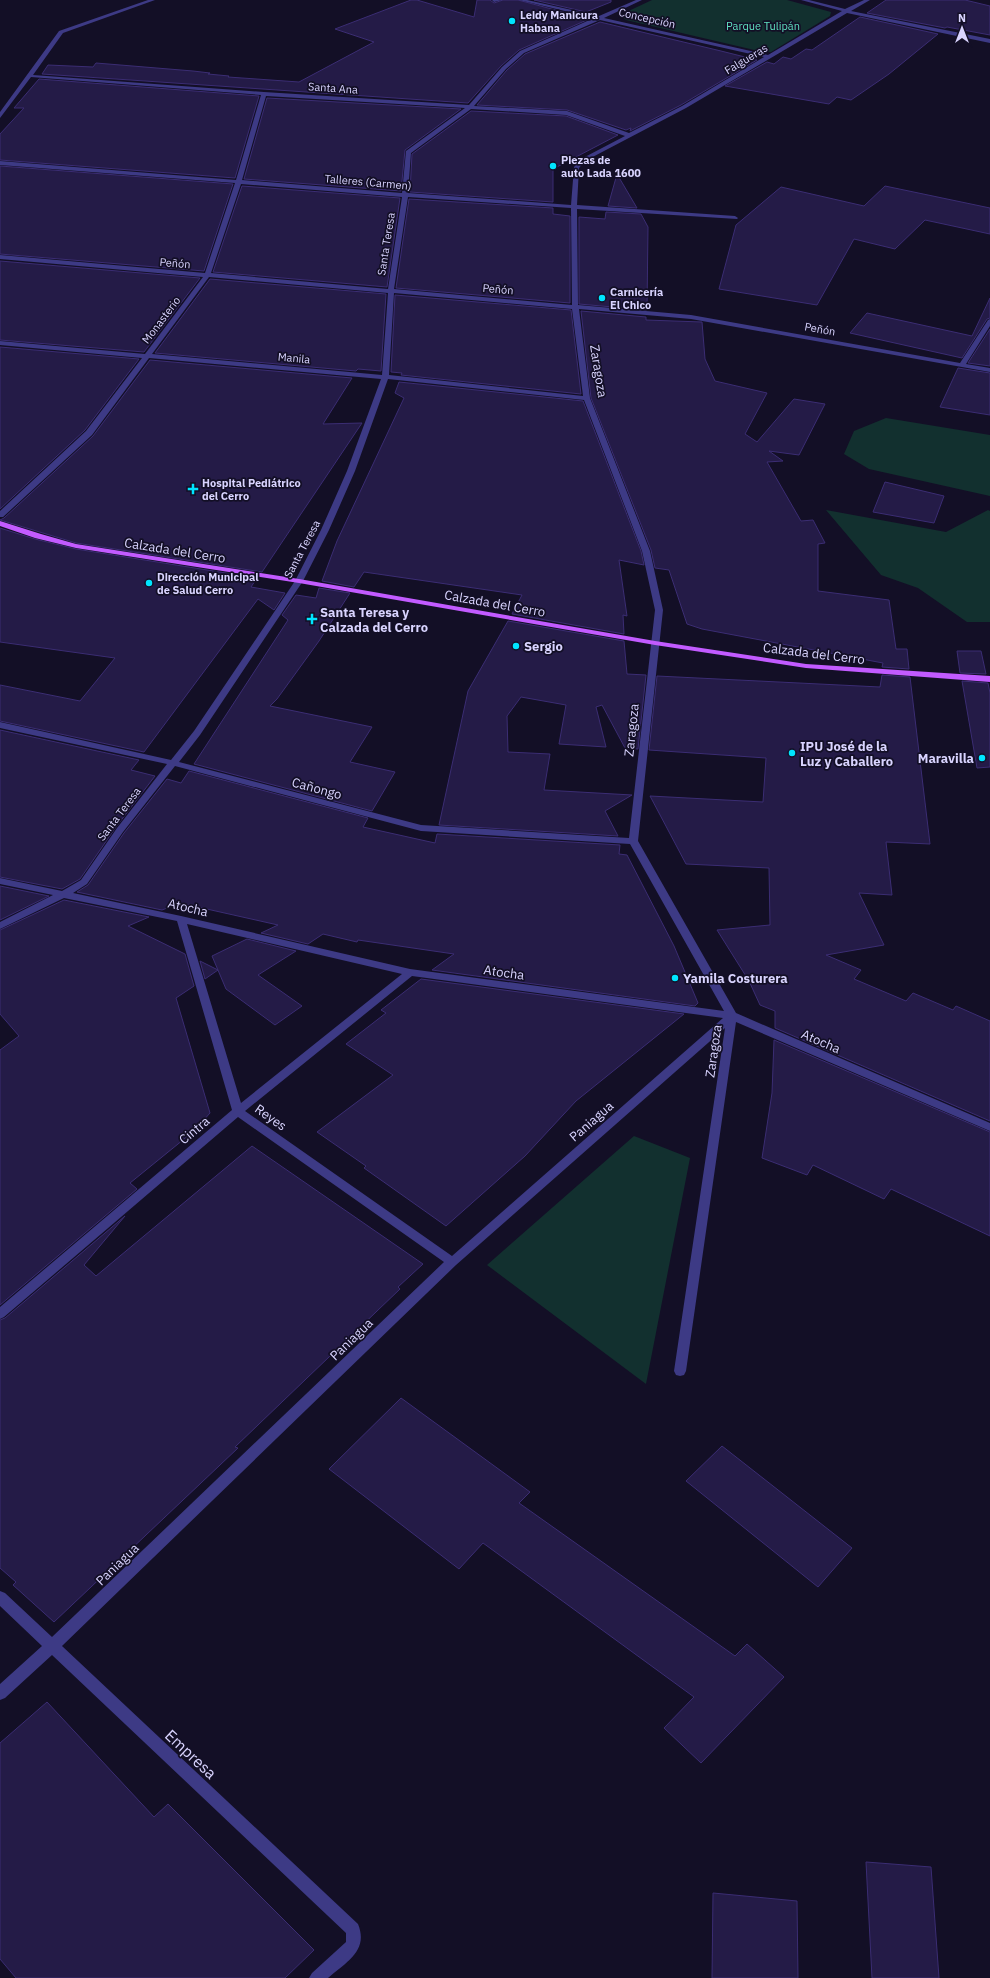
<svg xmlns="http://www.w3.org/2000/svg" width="990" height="1978" font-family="'IBM Plex Sans',sans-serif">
<rect width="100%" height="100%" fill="#130f26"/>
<path fill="#12302f" d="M652,0H787L831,12L830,16L771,52H763L626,20L620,15Z
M886,418L990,435V496L869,469L844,454L854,431Z
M826,510L946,532L988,510L990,511V622H967L918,588L881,575Z
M634,1136L690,1158L646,1384L487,1265Z"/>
<path fill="#241b47" stroke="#3b2d73" d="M411,0H417L474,17L477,0H490L494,3L503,0H518L589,19L519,50L501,66L468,103L42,74L48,65L93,67L96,63L193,71L210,73L208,74L229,76L228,77L299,82L374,42L335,29Z
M534,0H611V2L586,12Z
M886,0H965L990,6V35L947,27L945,28L867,13Z
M860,17L938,34L889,74L851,100L837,97L829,104L725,86L767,62L774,64L783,57L791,59L806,49L812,50Z
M600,22L721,51L757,60L681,105L630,131L631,128L626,130L567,110L477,105L507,70L525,54Z
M39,79L259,96L235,178L0,160V134L24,108H14Z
M267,98L461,109L405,150L401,191L244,179Z
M471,111L566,116L618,135L553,169V202L410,192L412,154Z
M0,166L233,184L204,271L0,254Z
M617,174L637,208L608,206Z
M242,186L400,198L387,287L213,272Z
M885,186L990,208V234L925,220L895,249L854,239L817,305L719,289L736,225L781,187L864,206Z
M409,199L553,208V214L570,216V303L396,288Z
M606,212L641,214L648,227L647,310L579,304V217L605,219Z
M0,261L200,278L144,352L0,340Z
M210,279L386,294L381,371L358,369L356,371L155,353Z
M395,295L571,310L581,394L401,375L402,373L391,372Z
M990,298V318L987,319L962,358L850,333L867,313L972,336Z
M581,311L646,317V320L702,322L705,359L715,381L767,393L745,434L757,442L794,399L825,404L799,455L769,451L783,461L767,462L801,521L813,520L825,543L818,544V591L889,600L896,649H907L909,669L882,667L883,663L702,629L687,624L669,570L655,568L651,550L591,398Z
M990,329V366L968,363Z
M0,347L139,359L85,430L0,509Z
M150,360L352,378L323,424L362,423L262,572L76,543L0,520L4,518L93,436Z
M958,368L990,373V415L940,407Z
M399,382L583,401L641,551L644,565L619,560L627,616L623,615L624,634L512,614L522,595L364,572L354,587L322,581L337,541L404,398L395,393Z
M885,482L944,496L934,523L873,512Z
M0,528L35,539L76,549L257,578L251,587L285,593L274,610L258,599L144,752L0,721V685L80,701L115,658L0,642Z
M319,588L350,593L319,641L277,699L270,706L372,727L350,762L395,772L372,811L194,764L288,620L282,615L296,595L316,598Z
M508,621L624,641L627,674L646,675L638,749L625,748L602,705L596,707L606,747L559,744L566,705L521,697L507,716L508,752L550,754L544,790L632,795L605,811L618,836L439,825L468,691Z
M957,651H981L986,674L960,673Z
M882,675L910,677L930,844L886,842L892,895L859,893L884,945L826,955L861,970L854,979L906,1001L913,993L953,1010L956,1006L990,1021V1121L775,1028V1011L760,1005L749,981L717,930L770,925L769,868L686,864L650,796L763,802L766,758L649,750L657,676L880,687Z
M962,681L988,683L990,693V767L977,768Z
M0,730L139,760L131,770L155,776L116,827L80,879L62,889L0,877Z
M189,771L368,818L363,827L435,843L437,834L620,845L619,854L627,855L674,946L698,1003L695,1006L432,970L454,954L358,940L357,942L323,934L308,944L261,933L278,925L180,903L162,910L77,892L88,885L124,833L167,779L181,783Z
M0,886L49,896L0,920Z
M64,900L149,917L128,926L185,954L194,986L176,998L210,1113L194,1131L130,1183L137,1189L0,1305V1050L19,1036L0,1014V930Z
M247,939L296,951L258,975L302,1006L275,1025L226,989L212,956Z
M200,961L218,970L205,979Z
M421,979L684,1014L576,1101L525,1156L446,1226L364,1168L366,1166L317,1132L393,1075L346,1044L386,1013L381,1010Z
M774,1040L990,1132V1236L891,1189L884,1199L813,1165L807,1175L762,1158L772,1093Z
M252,1146L423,1264L398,1287L400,1289L235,1447L238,1448L54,1622L13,1585L16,1582L0,1568V1320L5,1318L125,1216L84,1265L96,1276Z
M401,1398L530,1492L519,1503L735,1656L747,1644L784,1677L701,1763L664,1728L694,1697L483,1543L459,1569L329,1469Z
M722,1446L852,1548L818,1587L686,1481Z
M47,1702L154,1817L168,1804L314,1950L285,1978H16L0,1959V1743Z
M866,1862L931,1867L939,1978H872Z
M713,1893L797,1901L798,1978H712Z"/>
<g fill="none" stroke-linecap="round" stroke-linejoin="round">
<path fill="#3d3a85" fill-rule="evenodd" d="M148,0H155L63,33L33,75L264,92L469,105L502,67L520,51L594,18L519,0H527L599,16L636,0H642L604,18L768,55L842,11L801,0H809L845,9L864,0H870L851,11L990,39V43L847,13L686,108L585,161L579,168L577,205L735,216L738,218L737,219L577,209L578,305L691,315L960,363L988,320L990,319V326L966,364L990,368V372L691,319L579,309L590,398L650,551L663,610L638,841L736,1013L990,1123V1131L736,1022L686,1371L684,1375L680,1376L676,1375L674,1371L725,1028L456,1265L62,1646L358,1924C369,1951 346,1962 328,1978H309L312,1973L346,1942V1933L52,1655L5,1698L0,1700V1684L42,1646L0,1606V1591L5,1593L52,1637L444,1262L238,1117L4,1317L0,1319V1307L232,1110L177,921L64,898L0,929V922L53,895L0,884V878L62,891L81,880L117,828L167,764L0,728V722L171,760L194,731L295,581L321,530L347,471L381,379L149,358L92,435L3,517H0V511L86,431L142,358L0,345V341L145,354L203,277L0,259V255L205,273L235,183L0,165V161L236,180L261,95L31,77L0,118V112L59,31ZM600,20L764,57L682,106L629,133L567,111L474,106L506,69L524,53ZM266,96L465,108L406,151L402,193L242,180ZM471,109L566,115L625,136L581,159L574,167L571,205L408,193L411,153ZM241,184L402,197L388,289L211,273ZM408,197L571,208L572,305L394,289ZM209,277L388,293L382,375L152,354ZM394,293L572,309L583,396L389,375ZM388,379L584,400L642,551L655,610L629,838L421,825L179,762L200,735L303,581L329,530L355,471ZM175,766L421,831L630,844L724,1011L410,969L181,916L73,893L87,884L123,832ZM187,924L402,974L241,1103ZM412,976L723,1018L452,1256L245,1111Z
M492,0H502L494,2Z"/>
<path fill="#c25bff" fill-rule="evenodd" d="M0,521L41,534L76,544L299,579L655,641L806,664L990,676V682L806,668L655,645L299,583L76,548L35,538L0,526Z"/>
</g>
<g fill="#00e5ff" stroke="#130f26" stroke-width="1.5">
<circle cx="512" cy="21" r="4"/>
<circle cx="553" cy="166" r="4"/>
<circle cx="602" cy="298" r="4"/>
<path d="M191 483h4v4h4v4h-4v4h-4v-4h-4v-4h4z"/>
<circle cx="149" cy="583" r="4"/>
<path d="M310 613h4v4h4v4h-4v4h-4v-4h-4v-4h4z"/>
<circle cx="516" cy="646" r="4"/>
<circle cx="792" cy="753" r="4"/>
<circle cx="982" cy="758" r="4"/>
<circle cx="675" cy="978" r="4"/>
</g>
<g text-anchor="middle" stroke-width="3.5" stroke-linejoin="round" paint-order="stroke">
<g font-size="11" font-weight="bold" fill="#d9d4ff" stroke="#130f26" text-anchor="start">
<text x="520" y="19">Leidy Manicura<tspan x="520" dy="13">Habana</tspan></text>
<text x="561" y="164">Piezas de<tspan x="561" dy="13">auto Lada 1600</tspan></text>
<text x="610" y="296">Carnicería<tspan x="610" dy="13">El Chico</tspan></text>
<text x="202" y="487">Hospital Pediátrico<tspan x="202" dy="13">del Cerro</tspan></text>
<text x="157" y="581">Dirección Municipal<tspan x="157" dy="13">de Salud Cerro</tspan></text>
</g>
<g font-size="11" fill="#d9d4ff" stroke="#130f26">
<text transform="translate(647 18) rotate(13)" y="4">Concepción</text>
<text transform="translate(746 59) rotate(-31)" y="4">Falgueras</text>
<text transform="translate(333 88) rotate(4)" y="4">Santa Ana</text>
<text transform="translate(368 182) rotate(5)" y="4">Talleres (Carmen)</text>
<text transform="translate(386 244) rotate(-81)" y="4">Santa Teresa</text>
<text transform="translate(175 263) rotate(5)" y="4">Peñón</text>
<text transform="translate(498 289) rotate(5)" y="4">Peñón</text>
<text transform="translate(161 320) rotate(-53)" y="4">Monasterio</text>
<text transform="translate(820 329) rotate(10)" y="4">Peñón</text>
<text transform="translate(294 358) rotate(5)" y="4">Manila</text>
<text transform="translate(302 549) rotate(-62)" y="4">Santa Teresa</text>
<text transform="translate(119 814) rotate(-53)" y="4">Santa Teresa</text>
</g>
<g font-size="11" fill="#5fe0c0" stroke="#130f26">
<text x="763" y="30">Parque Tulipán</text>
</g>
<g font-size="13" fill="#d9d4ff" stroke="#130f26">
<text transform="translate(599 371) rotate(81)" y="5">Zaragoza</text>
<text transform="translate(175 550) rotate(9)" y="5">Calzada del Cerro</text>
<text transform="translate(495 603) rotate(10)" y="5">Calzada del Cerro</text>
<text transform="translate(814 653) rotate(7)" y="5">Calzada del Cerro</text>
<text transform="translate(631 730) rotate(-84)" y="5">Zaragoza</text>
<text transform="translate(317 788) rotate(15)" y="5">Cañongo</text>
<text transform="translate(188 907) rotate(13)" y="5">Atocha</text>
<text transform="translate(504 972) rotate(8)" y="5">Atocha</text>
<text transform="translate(821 1041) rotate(23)" y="5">Atocha</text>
<text transform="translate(713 1051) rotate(-82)" y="5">Zaragoza</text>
<text transform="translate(271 1117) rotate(35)" y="5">Reyes</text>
<text transform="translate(591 1121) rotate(-41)" y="5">Paniagua</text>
<text transform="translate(194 1130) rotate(-40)" y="5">Cintra</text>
<text transform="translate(351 1339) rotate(-44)" y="5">Paniagua</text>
<text transform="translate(117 1564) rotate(-44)" y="5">Paniagua</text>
</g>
<g font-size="13" font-weight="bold" fill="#d9d4ff" stroke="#130f26" text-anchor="start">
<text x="320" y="617">Santa Teresa y<tspan x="320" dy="15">Calzada del Cerro</tspan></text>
<text x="524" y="651">Sergio</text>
<text x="800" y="751">IPU José de la<tspan x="800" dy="15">Luz y Caballero</tspan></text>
<text x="974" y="763" text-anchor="end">Maravilla</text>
<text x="683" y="983">Yamila Costurera</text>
</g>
<g font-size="16" fill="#d9d4ff" stroke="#130f26">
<text transform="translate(191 1754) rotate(43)" y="6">Empresa</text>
</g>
</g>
<g transform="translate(962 28)" stroke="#130f26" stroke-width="3" paint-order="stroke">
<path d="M0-3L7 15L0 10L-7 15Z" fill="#d9d4ff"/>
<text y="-6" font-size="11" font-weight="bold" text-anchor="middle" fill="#d9d4ff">N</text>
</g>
</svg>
